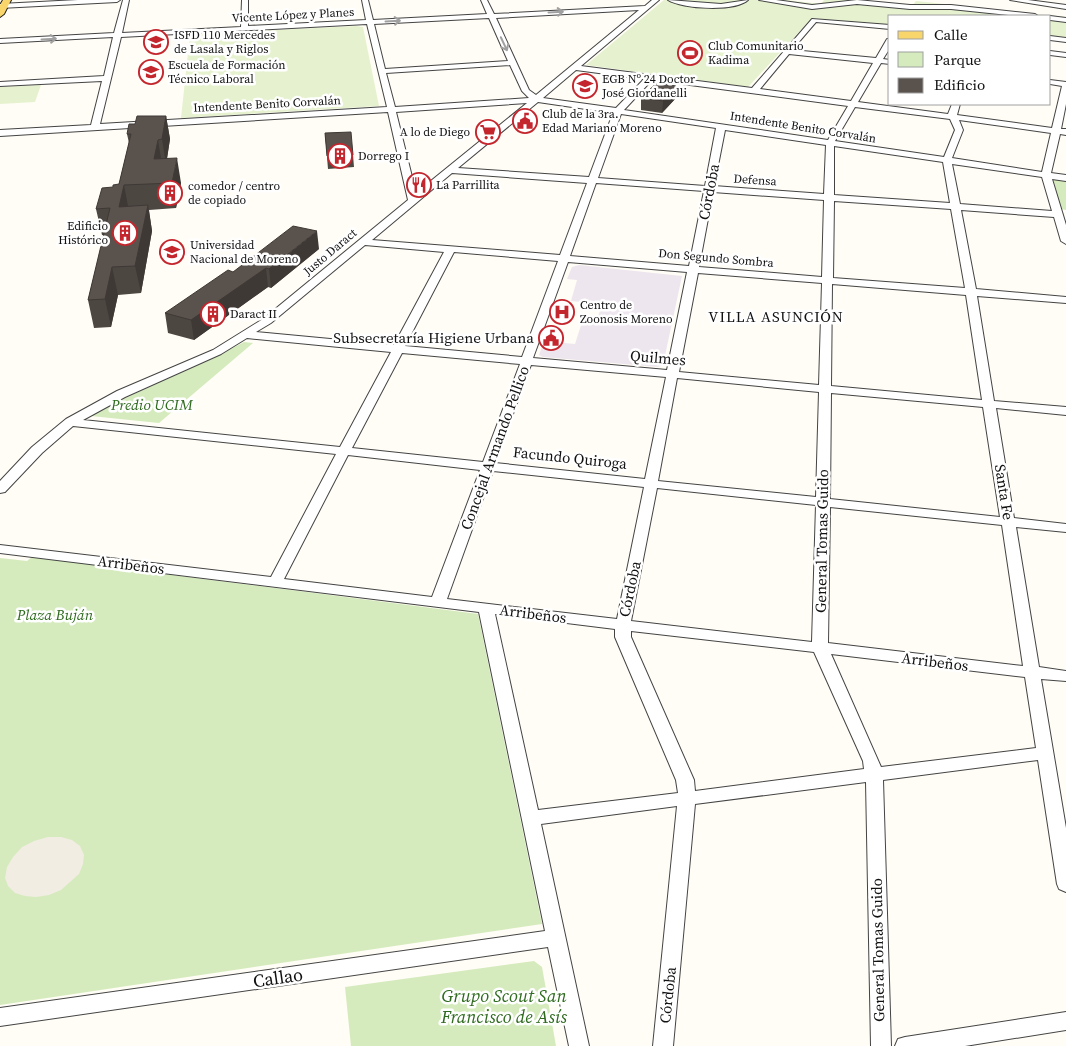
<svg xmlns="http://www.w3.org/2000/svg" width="1066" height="1046" font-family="'Source Serif 4',serif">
<rect width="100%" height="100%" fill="#fffdf5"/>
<path fill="#eee6ef" d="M579,265L682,276L663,365L658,367L543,357L539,355L544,341L575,344L583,319L597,320L602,304L571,301L577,280L567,279L572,267Z"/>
<path fill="#d5ebbd" d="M1053,179L1066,181V210L1061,209Z
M244,342L253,343L159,423L91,416C140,388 194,370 244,342Z
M32,557L478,614L542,924L0,1005V558L27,561Z
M534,961L542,967L556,1046H351L345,987Z"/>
<path fill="#e6f2cf" d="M664,0H786L821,4L824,0H860L912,6L916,1L1066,17V41L1050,39V16H890V26L812,18L748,87L586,65Z
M357,26L363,27L379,106L181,118L190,34Z
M41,85L35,102L0,104V87Z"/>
<path fill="#f1ede2" d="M48,837H61L72,840L80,846L84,855L83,864L79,874L61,890L49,895L36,897L25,896L15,893L8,886L5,878L7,867L13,857L22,847L34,841Z"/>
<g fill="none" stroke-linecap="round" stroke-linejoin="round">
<defs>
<path id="minor" d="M78,0H120L117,2L0,8V4Z
M123,0H129L122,33L241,27L242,0H248V26L366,20L362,0H368L373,20L487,14L481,0H487L494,14L645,6L652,0H659L581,66L752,88L812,19L890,25V29L816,22L792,50L876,58L887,39H890V48L883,59L890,60V64L881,63L858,102L948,114L952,104H960L957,115L1052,128L1062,86L1050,84V80L1066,82V104L1061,129H1066V135L1060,134L1051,173L1066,175V181L1052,179L1066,225V244L1061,241L1054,217L961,210L976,289L1066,297V303L977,296L994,401L1066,407V415L996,408L1014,518L1066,524V532L1016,527L1039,667L1066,671V681L1041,679L1066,828V892L1059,889L1057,884L1038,760L883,780L891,1046H871L866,782L695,804L673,1046H653L677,806L541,824L589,1046H569L548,947L0,1026V1008L545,931L479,612L0,553V545L271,577L336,454L73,426L42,453L5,492L0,493V481L32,447L66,419L117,391L213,350L263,319L408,200L388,112L0,136V130L91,125L102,81L0,86V82L104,76L113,37L0,43V39L114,33ZM639,10L536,95L529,90L496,18ZM489,18L508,61L385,69L374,24ZM367,24L387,107L100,124L121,37ZM789,54L873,63L851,101L760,89ZM510,65L522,91L529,98L395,107L386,73ZM576,70L644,79L616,108L543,98ZM652,80L848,106L828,140L624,110ZM538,102L613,113L589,177L458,168ZM527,103L416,193L396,112ZM855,107L950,119L955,130L944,157L835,141ZM621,114L716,128L705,186L598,178ZM959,120L1051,133L1042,172L952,158L963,130ZM725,130L826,145L824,194L714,186ZM834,146L943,162L950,203L834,195ZM952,164L1042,177L1052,211L960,204ZM452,173L587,183L560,255L372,240ZM596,183L704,191L689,266L570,256ZM713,192L824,200L822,277L699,267ZM834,201L951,209L965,288L833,278ZM365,245L444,252L394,345L256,332L271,323ZM454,252L558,261L522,357L405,346ZM568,262L687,272L667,370L533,358ZM698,273L822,283L819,385L679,372ZM832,284L966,295L982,400L831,386ZM247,338L391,352L340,447L83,420L125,397L221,354ZM402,353L520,364L483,462L352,448ZM531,365L666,377L645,479L495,463ZM677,378L819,392L816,497L658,481ZM831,393L983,407L1000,517L830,499ZM348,455L480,470L432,597L284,579ZM493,471L644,487L617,619L447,599ZM657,488L816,505L812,642L631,621ZM830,507L1002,525L1023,666L828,643ZM495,614L615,629V637L676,780L678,793L538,810ZM631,631L814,652L863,761L864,769L695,791L694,780L631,637ZM831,654L1025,677L1036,748L881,767Z
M668,0L721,4L748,0C735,12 682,9 668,0Z
M759,0H776L812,5L857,0L910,5H951L1035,14L1038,16H1018L951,9H910L857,4L812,9Z
M1010,0H1028L1066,5V9Z
M1049,16H1050L1066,18V22L1050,20Z
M1050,36L1066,38V42L1050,40Z
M1050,51L1066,53V57L1050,55Z
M1066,1012V1030L965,1046H895L898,1039L905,1037Z"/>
<path id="major" d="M3,0H11L4,14L0,17V5Z"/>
</defs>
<use href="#minor" stroke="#444" stroke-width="2"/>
<use href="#major" stroke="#222" stroke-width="2"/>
<use href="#minor" fill="#fff" fill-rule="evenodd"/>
<use href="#major" fill="#f9d66b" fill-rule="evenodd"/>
</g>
<path fill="#4d4742" d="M676,86V98L662,113L641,110V98Z
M166,116L170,139L167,159L181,183L176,208L149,210L152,231L141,293L118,295L111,327L94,328L88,300L104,235H102L96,209L113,187L119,184L129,143L127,134L135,124Z
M325,133L353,155L354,167L328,169Z
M319,249L271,288L268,287L194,340L168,333L165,313L233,272Z"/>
<path fill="#3f3936" d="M676,86V98L662,113L663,101Z
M166,116L170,139L166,164L162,139Z
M158,140L162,164L159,184L154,159Z
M177,158L181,183L176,208L172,183Z
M124,185L129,211L119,207Z
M148,205L152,231L141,293L135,266Z
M317,231L319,249L271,288L269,269Z
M112,267L118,295L111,327L105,299Z
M266,268L268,287L194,340L191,320Z"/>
<path fill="#5a524d" stroke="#3f3936" d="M656,83L676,86L663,101L641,98Z
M137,116H166L162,139L158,140L154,159L177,158L172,183L124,185L119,207L148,205L135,266L112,267L105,299L88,300L110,208L96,209L102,188L113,187V185L119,184L131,134H127L129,124H135Z
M351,132L353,155L327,156L325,133Z
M293,226L317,231L269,269L266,268L191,320L165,313L228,270L233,272Z"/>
<defs><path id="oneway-shaft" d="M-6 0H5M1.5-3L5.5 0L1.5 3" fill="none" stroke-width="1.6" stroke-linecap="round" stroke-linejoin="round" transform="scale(1.25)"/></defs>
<g stroke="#a0a0a0">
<use href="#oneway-shaft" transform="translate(556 12) rotate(-3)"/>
<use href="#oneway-shaft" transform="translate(393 21) rotate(-3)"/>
<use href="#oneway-shaft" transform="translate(49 39) rotate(-3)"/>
<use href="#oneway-shaft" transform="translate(504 44) rotate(65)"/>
</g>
<defs>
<symbol id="university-ring" viewBox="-11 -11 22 22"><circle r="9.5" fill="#fff" stroke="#c4262e" stroke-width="1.5"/><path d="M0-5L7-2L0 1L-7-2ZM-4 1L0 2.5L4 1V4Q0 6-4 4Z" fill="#c4262e"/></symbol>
<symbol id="stadium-ring" viewBox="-11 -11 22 22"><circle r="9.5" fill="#fff" stroke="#c4262e" stroke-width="1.5"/><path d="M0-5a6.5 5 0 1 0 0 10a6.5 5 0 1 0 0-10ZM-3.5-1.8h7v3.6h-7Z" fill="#c4262e"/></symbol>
<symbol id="school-ring" viewBox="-11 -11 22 22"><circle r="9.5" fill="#fff" stroke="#c4262e" stroke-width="1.5"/><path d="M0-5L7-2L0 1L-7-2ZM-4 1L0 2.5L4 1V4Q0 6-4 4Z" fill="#c4262e"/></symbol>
<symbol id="civic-ring" viewBox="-11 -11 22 22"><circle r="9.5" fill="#fff" stroke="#c4262e" stroke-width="1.5"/><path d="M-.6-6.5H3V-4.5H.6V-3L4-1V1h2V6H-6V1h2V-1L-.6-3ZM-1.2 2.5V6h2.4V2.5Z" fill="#c4262e"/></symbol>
<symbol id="supermarket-ring" viewBox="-11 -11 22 22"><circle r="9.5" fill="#fff" stroke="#c4262e" stroke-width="1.5"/><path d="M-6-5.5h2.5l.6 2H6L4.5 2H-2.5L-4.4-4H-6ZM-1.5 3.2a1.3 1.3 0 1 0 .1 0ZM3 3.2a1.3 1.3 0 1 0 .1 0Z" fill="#c4262e"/></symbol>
<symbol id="building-ring" viewBox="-11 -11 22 22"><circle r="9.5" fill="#fff" stroke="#c4262e" stroke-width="1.5"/><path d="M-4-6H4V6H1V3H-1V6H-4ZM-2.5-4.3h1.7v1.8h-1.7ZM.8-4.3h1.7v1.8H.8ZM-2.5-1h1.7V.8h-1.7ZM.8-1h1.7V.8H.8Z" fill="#c4262e"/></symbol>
<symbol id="restaurant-ring" viewBox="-11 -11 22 22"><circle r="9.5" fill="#fff" stroke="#c4262e" stroke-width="1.5"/><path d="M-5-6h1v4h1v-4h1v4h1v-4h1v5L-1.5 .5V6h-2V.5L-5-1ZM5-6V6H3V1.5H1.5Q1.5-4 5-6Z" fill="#c4262e"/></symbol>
<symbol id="hospital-ring" viewBox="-11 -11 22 22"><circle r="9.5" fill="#fff" stroke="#c4262e" stroke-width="1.5"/><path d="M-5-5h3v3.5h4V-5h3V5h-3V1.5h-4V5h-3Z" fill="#c4262e"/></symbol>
</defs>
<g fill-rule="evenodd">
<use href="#university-ring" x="142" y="28" width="28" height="28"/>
<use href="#stadium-ring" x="676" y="39" width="28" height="28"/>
<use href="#university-ring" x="137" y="58" width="28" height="28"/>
<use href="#school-ring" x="571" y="72" width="28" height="28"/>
<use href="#civic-ring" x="511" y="107" width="28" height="28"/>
<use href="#supermarket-ring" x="474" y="118" width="28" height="28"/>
<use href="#building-ring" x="326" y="142" width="28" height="28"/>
<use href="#restaurant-ring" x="405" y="171" width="28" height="28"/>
<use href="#building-ring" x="156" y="179" width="28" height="28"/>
<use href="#building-ring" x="111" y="219" width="28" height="28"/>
<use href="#university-ring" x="158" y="238" width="28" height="28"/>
<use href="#hospital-ring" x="548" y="298" width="28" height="28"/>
<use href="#building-ring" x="199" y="300" width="28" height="28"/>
<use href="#civic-ring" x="537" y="324" width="28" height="28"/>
</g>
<g text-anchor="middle" stroke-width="5" stroke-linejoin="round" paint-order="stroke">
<g font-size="12" fill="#111" stroke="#fff">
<text transform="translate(293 15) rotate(-3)" y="4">Vicente López y Planes</text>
<text transform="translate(267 104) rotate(-3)" y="4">Intendente Benito Corvalán</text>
<text transform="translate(803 127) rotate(9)" y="4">Intendente Benito Corvalán</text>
<text transform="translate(755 180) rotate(4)" y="4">Defensa</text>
<text transform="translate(330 252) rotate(-40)" y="4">Justo Daract</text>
<text transform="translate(716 258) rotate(5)" y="4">Don Segundo Sombra</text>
</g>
<g font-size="12" fill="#111" stroke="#fff" text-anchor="start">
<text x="174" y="39">ISFD 110 Mercedes<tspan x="174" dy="14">de Lasala y Riglos</tspan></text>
<text x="708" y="50">Club Comunitario<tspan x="708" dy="14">Kadima</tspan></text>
<text x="168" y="69">Escuela de Formación<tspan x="168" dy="14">Técnico Laboral</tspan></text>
<text x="602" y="83">EGB Nº 24 Doctor<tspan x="602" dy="14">José Giordanelli</tspan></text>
<text x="542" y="118">Club de la 3ra.<tspan x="542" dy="14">Edad Mariano Moreno</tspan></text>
<text x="470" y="136" text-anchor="end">A lo de Diego</text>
<text x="358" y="160">Dorrego I</text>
<text x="436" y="189">La Parrillita</text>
<text x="188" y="190">comedor / centro<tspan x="188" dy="14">de copiado</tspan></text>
<text x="108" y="230" text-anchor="end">Edificio<tspan x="108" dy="14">Histórico</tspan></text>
<text x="190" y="249">Universidad<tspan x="190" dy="14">Nacional de Moreno</tspan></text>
<text x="580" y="309">Centro de<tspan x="580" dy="14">Zoonosis Moreno</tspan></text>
<text x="230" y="318">Daract II</text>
</g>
<g font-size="15" fill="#111" stroke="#fff">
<text transform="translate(709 192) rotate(-79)" y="5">Córdoba</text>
<text transform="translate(658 358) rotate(5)" y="5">Quilmes</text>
<text transform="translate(495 448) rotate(-70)" y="5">Concejal Armando Pellico</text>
<text transform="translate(570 458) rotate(6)" y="5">Facundo Quiroga</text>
<text transform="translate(1004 492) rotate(81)" y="5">Santa Fe</text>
<text transform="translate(822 541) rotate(-89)" y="5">General Tomas Guido</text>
<text transform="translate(131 565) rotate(7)" y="5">Arribeños</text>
<text transform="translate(630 589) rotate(-78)" y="5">Córdoba</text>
<text transform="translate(533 614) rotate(7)" y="5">Arribeños</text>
<text transform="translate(935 662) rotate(7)" y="5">Arribeños</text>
<text transform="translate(878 950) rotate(-91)" y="5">General Tomas Guido</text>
<text transform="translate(668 995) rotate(-84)" y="5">Córdoba</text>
</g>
<g font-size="15" letter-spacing="1" fill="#111" stroke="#fff">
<text x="776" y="322">VILLA ASUNCIÓN</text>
</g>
<g font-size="15" fill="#111" stroke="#fff" text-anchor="end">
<text x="534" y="343">Subsecretaría Higiene Urbana</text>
</g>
<g font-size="15" font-style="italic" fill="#2f6b1f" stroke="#fff">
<text x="152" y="410">Predio UCIM</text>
<text x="55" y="620">Plaza Buján</text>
</g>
<g font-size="18" fill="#111" stroke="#fff">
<text transform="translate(278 978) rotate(-8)" y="6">Callao</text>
</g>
<g font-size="18" font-style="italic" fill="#2f6b1f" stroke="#fff">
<text x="504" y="1002">Grupo Scout San<tspan x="504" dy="21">Francisco de Asís</tspan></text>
</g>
</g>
<rect x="888" y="15" width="162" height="90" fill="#ffffff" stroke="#a0a0a0"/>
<rect x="898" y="31" width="25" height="8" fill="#f9d66b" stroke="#a0a0a0"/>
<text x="934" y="40" font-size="15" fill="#111111">Calle</text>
<rect x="898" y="52" width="25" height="15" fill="#d5ebbd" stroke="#a0a0a0"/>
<text x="934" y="65" font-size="15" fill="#111111">Parque</text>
<rect x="898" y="78" width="25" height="15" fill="#5a524d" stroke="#a0a0a0"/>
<text x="934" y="90" font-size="15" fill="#111111">Edificio</text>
</svg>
